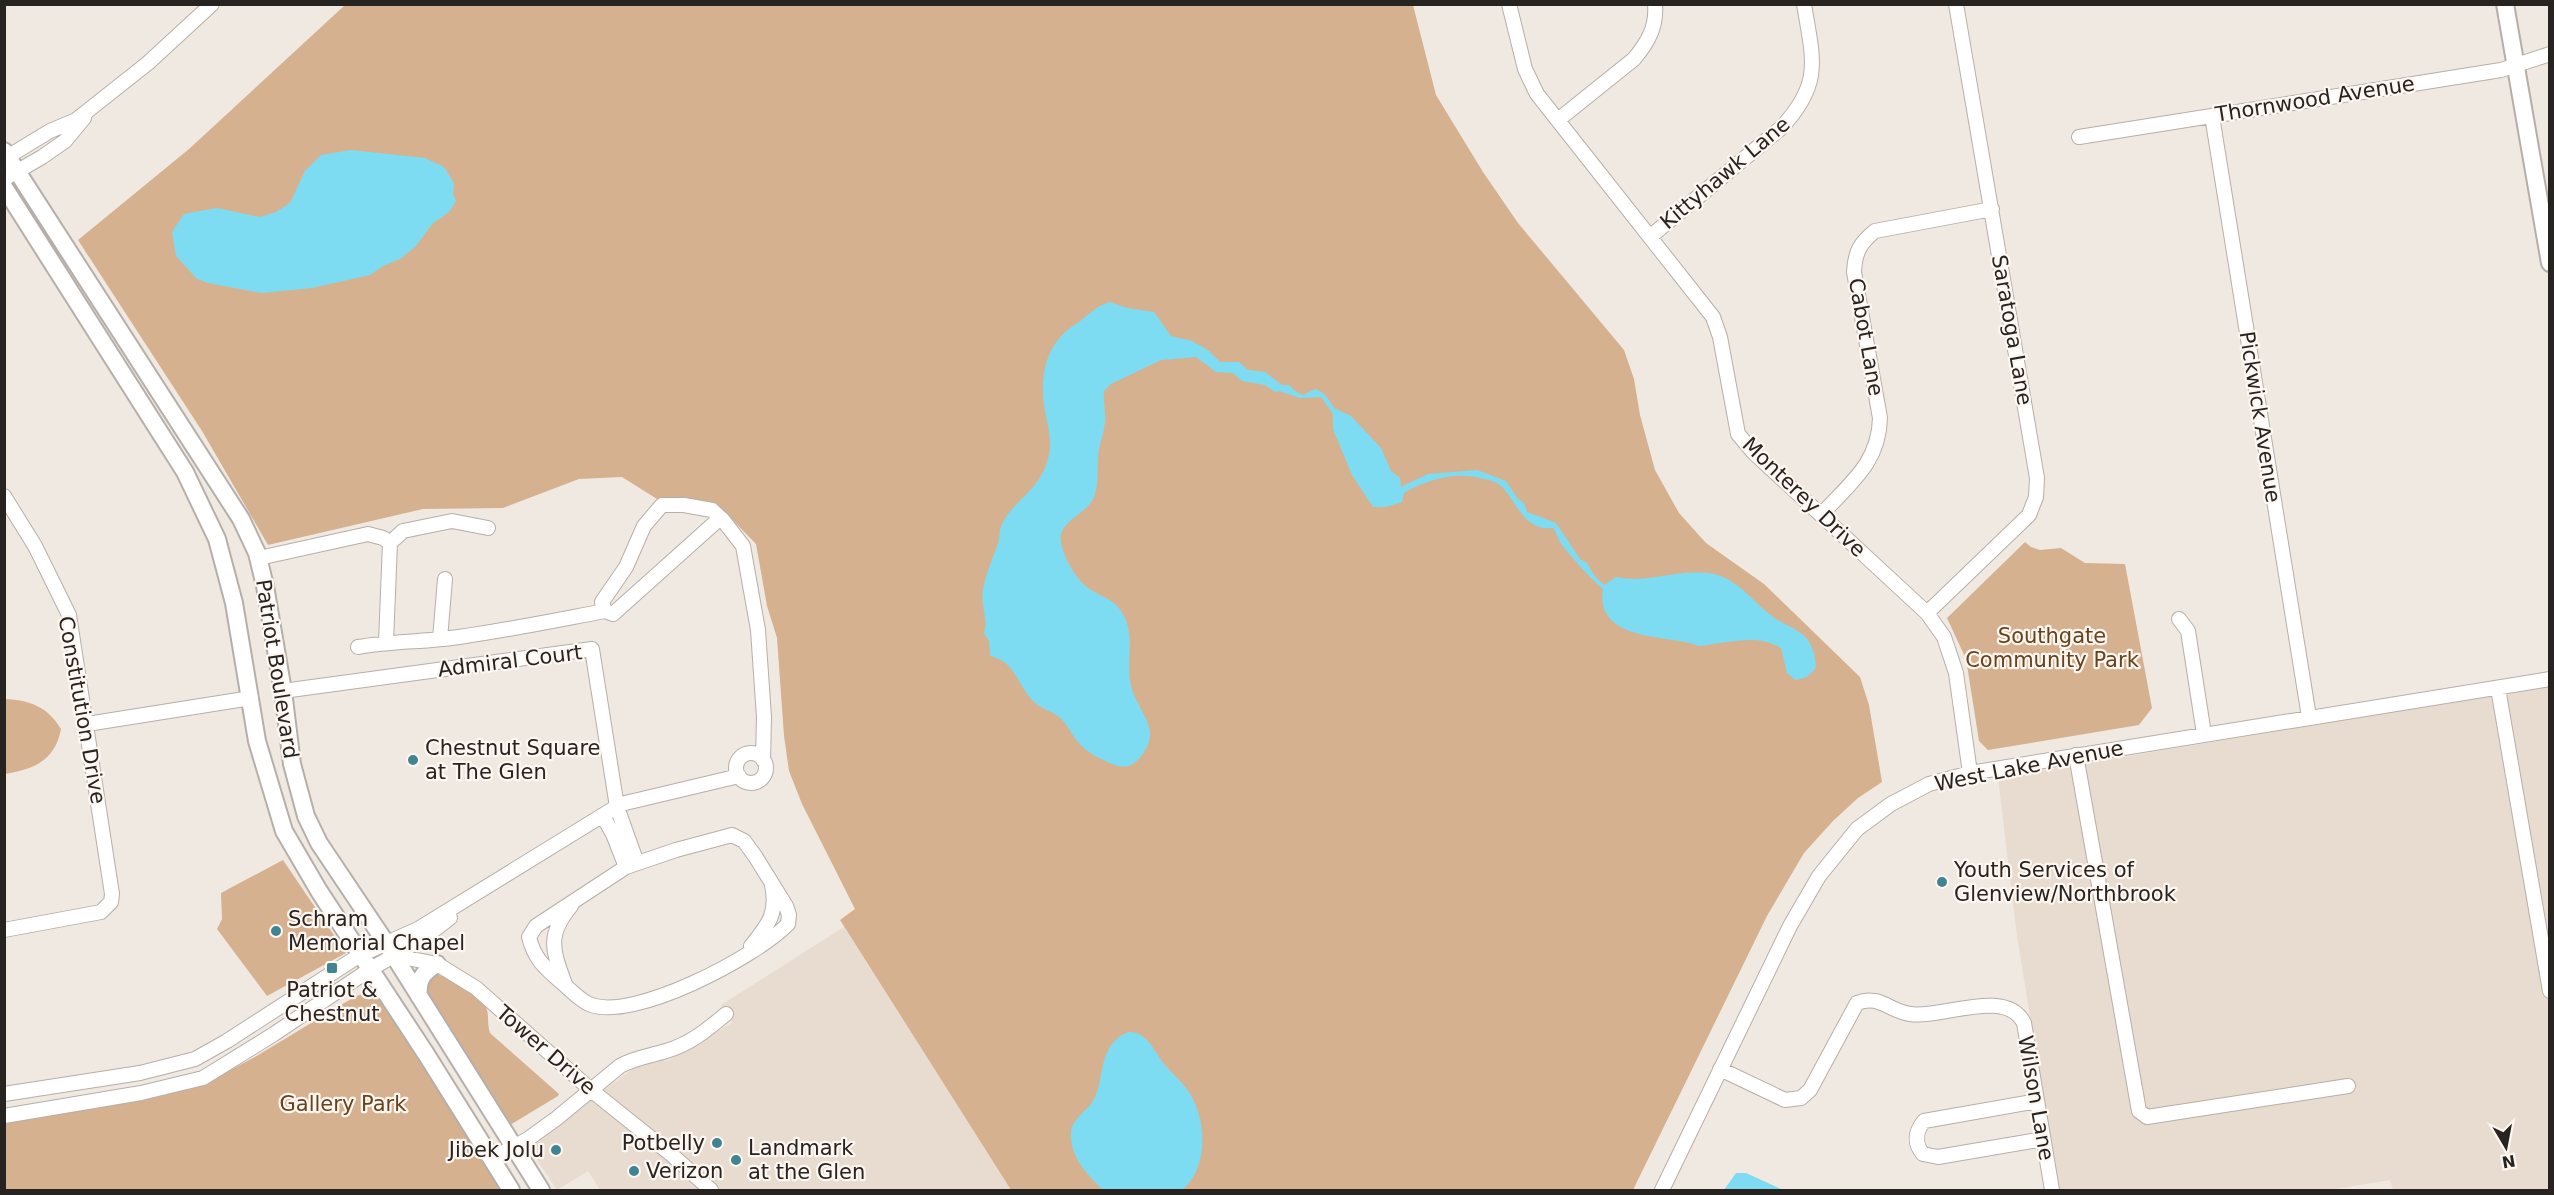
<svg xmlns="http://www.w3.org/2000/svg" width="2554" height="1195" font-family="'DejaVu Sans',sans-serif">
<rect width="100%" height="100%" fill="#f0e9e2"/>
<path fill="#e8dbcf" d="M2549,686V1190H2393L2390,1180L2329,1190H2058L2017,936L1998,778Z
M844,927L1011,1190H600L588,1171L557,1190L528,1146L637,1066L669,1060L732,1023L721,1005Z"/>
<path fill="#d6b190" d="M345,5H1413L1436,95L1483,172L1518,223L1624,350L1634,379L1640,415L1655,470L1679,513L1706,543L1764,584L1860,677L1869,705L1882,782L1858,798L1833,821L1804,853L1767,916L1633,1190H1011L840,920L855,909L802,804L789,771L784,736L777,638L767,606L756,544L716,503L657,499L622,477L579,479L503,508L423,509L268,545L202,431L78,240L189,149Z
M2025,542L2031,547L2040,550L2061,548L2085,563L2125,564L2152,708L2139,725L1988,750L1979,741L1966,659L1947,618Z
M5,699C30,700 48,707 61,729C55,761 34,769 5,774Z
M283,860L346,953L267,996L217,929L222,919L221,893Z
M424,972C441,972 482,992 487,1010C489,1017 487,1023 490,1033L559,1094L558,1096L510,1125H503L424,993Z
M367,993L380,997L501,1190H5V1119L206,1083L253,1058L356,996Z"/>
<path fill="#7ddcf1" d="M351,150L425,158L444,167L454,183L453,194L456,201L449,212L432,224L416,246L400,259L383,266L370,275L312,288L262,293L208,283L197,279L176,256L172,232L184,214L217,208L260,217L276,212L290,203L305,171L321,155Z
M1110,302L1127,308L1154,312L1171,336L1192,341L1208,350L1220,362H1239L1248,370L1265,372L1282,385H1289L1295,391L1303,395L1315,389C1324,392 1330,400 1334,408L1351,416L1381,448L1391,471L1400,478L1401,487L1428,474L1477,470L1506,481L1518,499L1524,503L1527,512L1556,523L1580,559L1587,563L1594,575L1604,585L1616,577C1648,584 1677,569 1708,573C1737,576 1754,604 1776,619C1786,625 1800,630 1807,639C1813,647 1817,660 1815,669L1807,677L1795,680L1787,673L1781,648C1759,635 1736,641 1713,644C1708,645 1703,646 1699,646C1694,645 1695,644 1690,643C1659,636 1595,638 1603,589C1588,576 1575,561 1562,545C1558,540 1557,533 1553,528C1523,531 1517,501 1501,486C1497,482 1490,480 1484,479C1457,471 1429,478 1404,493L1402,502L1386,507H1373L1352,475L1333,429V414L1321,397L1300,398L1279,391L1275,392L1265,385L1242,381L1233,373L1216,372L1196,357L1161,360L1111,384L1104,391C1103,401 1106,412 1105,422C1104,432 1101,440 1099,449C1096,464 1100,481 1094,497C1087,515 1057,521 1061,542C1063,557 1076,579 1088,588C1099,596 1114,599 1121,611C1137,635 1125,660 1131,686C1137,710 1161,728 1144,752C1136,764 1127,771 1112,764C1100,759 1086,752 1078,742C1071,734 1067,723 1059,717C1050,710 1039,708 1032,700C1017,684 1015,661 990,656L989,641L984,633C989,622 980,604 983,589C986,574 992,560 997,546C1000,540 999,535 1000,529C1010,501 1039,493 1048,459C1053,442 1048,428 1045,411C1039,377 1045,343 1076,324C1088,316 1095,306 1110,302Z
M1128,1032C1147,1031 1154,1051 1164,1064C1172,1074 1182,1081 1189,1092C1207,1120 1209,1168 1182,1190H1103C1088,1175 1071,1159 1071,1135C1070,1120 1086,1112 1093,1101C1106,1079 1096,1046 1128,1032Z
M1736,1173H1746L1783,1190H1724Z"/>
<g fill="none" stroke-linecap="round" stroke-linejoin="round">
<defs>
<path id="minor" d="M1509,4L1525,69L1537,94L1713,317L1720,337L1738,434L1754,453L1927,613L1944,637L1956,673L1970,773
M2212,116L2309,717
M1558,120L1634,59C1648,42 1657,27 1655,4
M2079,137L2501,70L2550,54
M4,159L50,131L76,120L148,63L212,4
M4,179L42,157L65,141L84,118
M1651,236L1781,128C1823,83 1813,60 1804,4
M4,496L35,546L69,615L112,894L111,902L101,912L4,930
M1822,514C1850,483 1879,463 1880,418L1854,272C1855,252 1860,243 1875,231L1992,209
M723,520H718L613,614L605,611L602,602L626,567L644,526L662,505H684L712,510L723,520L743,546L758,630L764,717L763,760
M259,558L368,534L383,538L390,543
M1927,613L2029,515L2036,497L2037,478L1956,4
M2179,619L2188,631L2204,734
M440,639L445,579
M386,642L390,543L403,531L452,521L488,528
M358,647C392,641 426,642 459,637C508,630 557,620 605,611
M2498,688L2550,991
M283,691L592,649L617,807L637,863
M87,724L251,698
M736 768a15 15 0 1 1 30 0a15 15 0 1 1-30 0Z
M2076,755L2139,1111L2147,1117L2348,1086
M603,816L613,834L626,867
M732,835L744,841L755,856L786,906L789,915L788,924C757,956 632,1023 589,1004C578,999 569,988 560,981C544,967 534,958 529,937L536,926L626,867L676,850Z
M751,946C768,925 778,914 772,885
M392,955L437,964L476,988L591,1090L672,1155L711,1190
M565,984C553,951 546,936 571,906
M1720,1069L1785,1100L1801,1098L1810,1090L1857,1003C1879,994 1889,1011 1910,1014C1941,1019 2006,987 2024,1023L2052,1190
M4,1094L140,1073L195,1059L227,1041L360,955L418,929L621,804L739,776
M2037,1101L1924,1121C1915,1132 1914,1143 1923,1154L1938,1157L2043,1139
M4,1116L141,1093L203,1078L274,1034L369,970L421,940L450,918
M491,1159L528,1139L557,1118L620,1066C634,1058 650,1056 666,1051C690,1044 707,1030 726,1014
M1662,1190L1790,926L1819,876L1857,829L1891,804L1929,784L1970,773L2550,679"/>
<path id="major" d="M2505,4L2550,263
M4,151L241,519L257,553L265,586L283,691L292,764L306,816L319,843L386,943L541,1190
M4,187L185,472L217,539L234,603L257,741L284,831L319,891L426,1054L511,1190
M419,996C417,980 423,972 437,964"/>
</defs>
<use href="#minor" stroke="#b6afa9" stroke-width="16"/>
<use href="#major" stroke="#b6afa9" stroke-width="20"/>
<use href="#minor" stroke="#fff" stroke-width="14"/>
<use href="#major" stroke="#fff" stroke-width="16"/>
</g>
<g fill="#408493" stroke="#fef6f0" stroke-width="2">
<circle cx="413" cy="760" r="6"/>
<circle cx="1942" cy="882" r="6"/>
<circle cx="276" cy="931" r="6"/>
<rect x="326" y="962" width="12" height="12" rx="3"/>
<circle cx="717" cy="1143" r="6"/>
<circle cx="556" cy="1150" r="6"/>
<circle cx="736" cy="1160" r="6"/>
<circle cx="634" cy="1171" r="6"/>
</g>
<g text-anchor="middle" stroke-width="4.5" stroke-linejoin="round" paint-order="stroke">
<g font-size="21" fill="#262321" stroke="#fef6f0">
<text transform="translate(2315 99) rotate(-9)" y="7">Thornwood Avenue</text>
<text transform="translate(1725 173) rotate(-40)" y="7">Kittyhawk Lane</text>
<text transform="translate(2012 330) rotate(80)" y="7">Saratoga Lane</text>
<text transform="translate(1866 337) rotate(80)" y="7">Cabot Lane</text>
<text transform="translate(2260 417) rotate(81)" y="7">Pickwick Avenue</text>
<text transform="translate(1804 497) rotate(44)" y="7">Monterey Drive</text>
<text transform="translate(510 661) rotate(-7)" y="7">Admiral Court</text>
<text transform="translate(277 669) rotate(81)" y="7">Patriot Boulevard</text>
<text transform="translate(82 710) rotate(80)" y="7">Constitution Drive</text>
<text transform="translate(2029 766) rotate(-11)" y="7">West Lake Avenue</text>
<text transform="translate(546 1050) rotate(41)" y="7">Tower Drive</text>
<text transform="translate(2036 1098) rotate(80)" y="7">Wilson Lane</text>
</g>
<g font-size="21" fill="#67421b" stroke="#fef6f0">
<text x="2052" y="643">Southgate<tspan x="2052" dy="24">Community Park</tspan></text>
<text x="343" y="1111">Gallery Park</text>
</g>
<g font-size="21" fill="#262321" stroke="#fef6f0" text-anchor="start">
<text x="425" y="755">Chestnut Square<tspan x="425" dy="24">at The Glen</tspan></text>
<text x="1954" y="877">Youth Services of<tspan x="1954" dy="24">Glenview/Northbrook</tspan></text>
<text x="288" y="926">Schram<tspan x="288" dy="24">Memorial Chapel</tspan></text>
<text x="332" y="997" text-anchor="middle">Patriot &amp;<tspan x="332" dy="24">Chestnut</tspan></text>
<text x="705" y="1150" text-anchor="end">Potbelly</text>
<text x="748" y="1155">Landmark<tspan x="748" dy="24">at the Glen</tspan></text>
<text x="544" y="1157" text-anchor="end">Jibek Jolu</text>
<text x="646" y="1178">Verizon</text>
</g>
</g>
<rect width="2554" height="1195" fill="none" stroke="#262321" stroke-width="12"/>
<g transform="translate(2506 1147) rotate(170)" stroke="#fef6f0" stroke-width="4.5" paint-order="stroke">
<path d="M0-4.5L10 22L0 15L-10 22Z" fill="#262321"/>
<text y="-9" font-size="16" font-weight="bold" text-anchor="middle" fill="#262321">N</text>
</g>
</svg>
